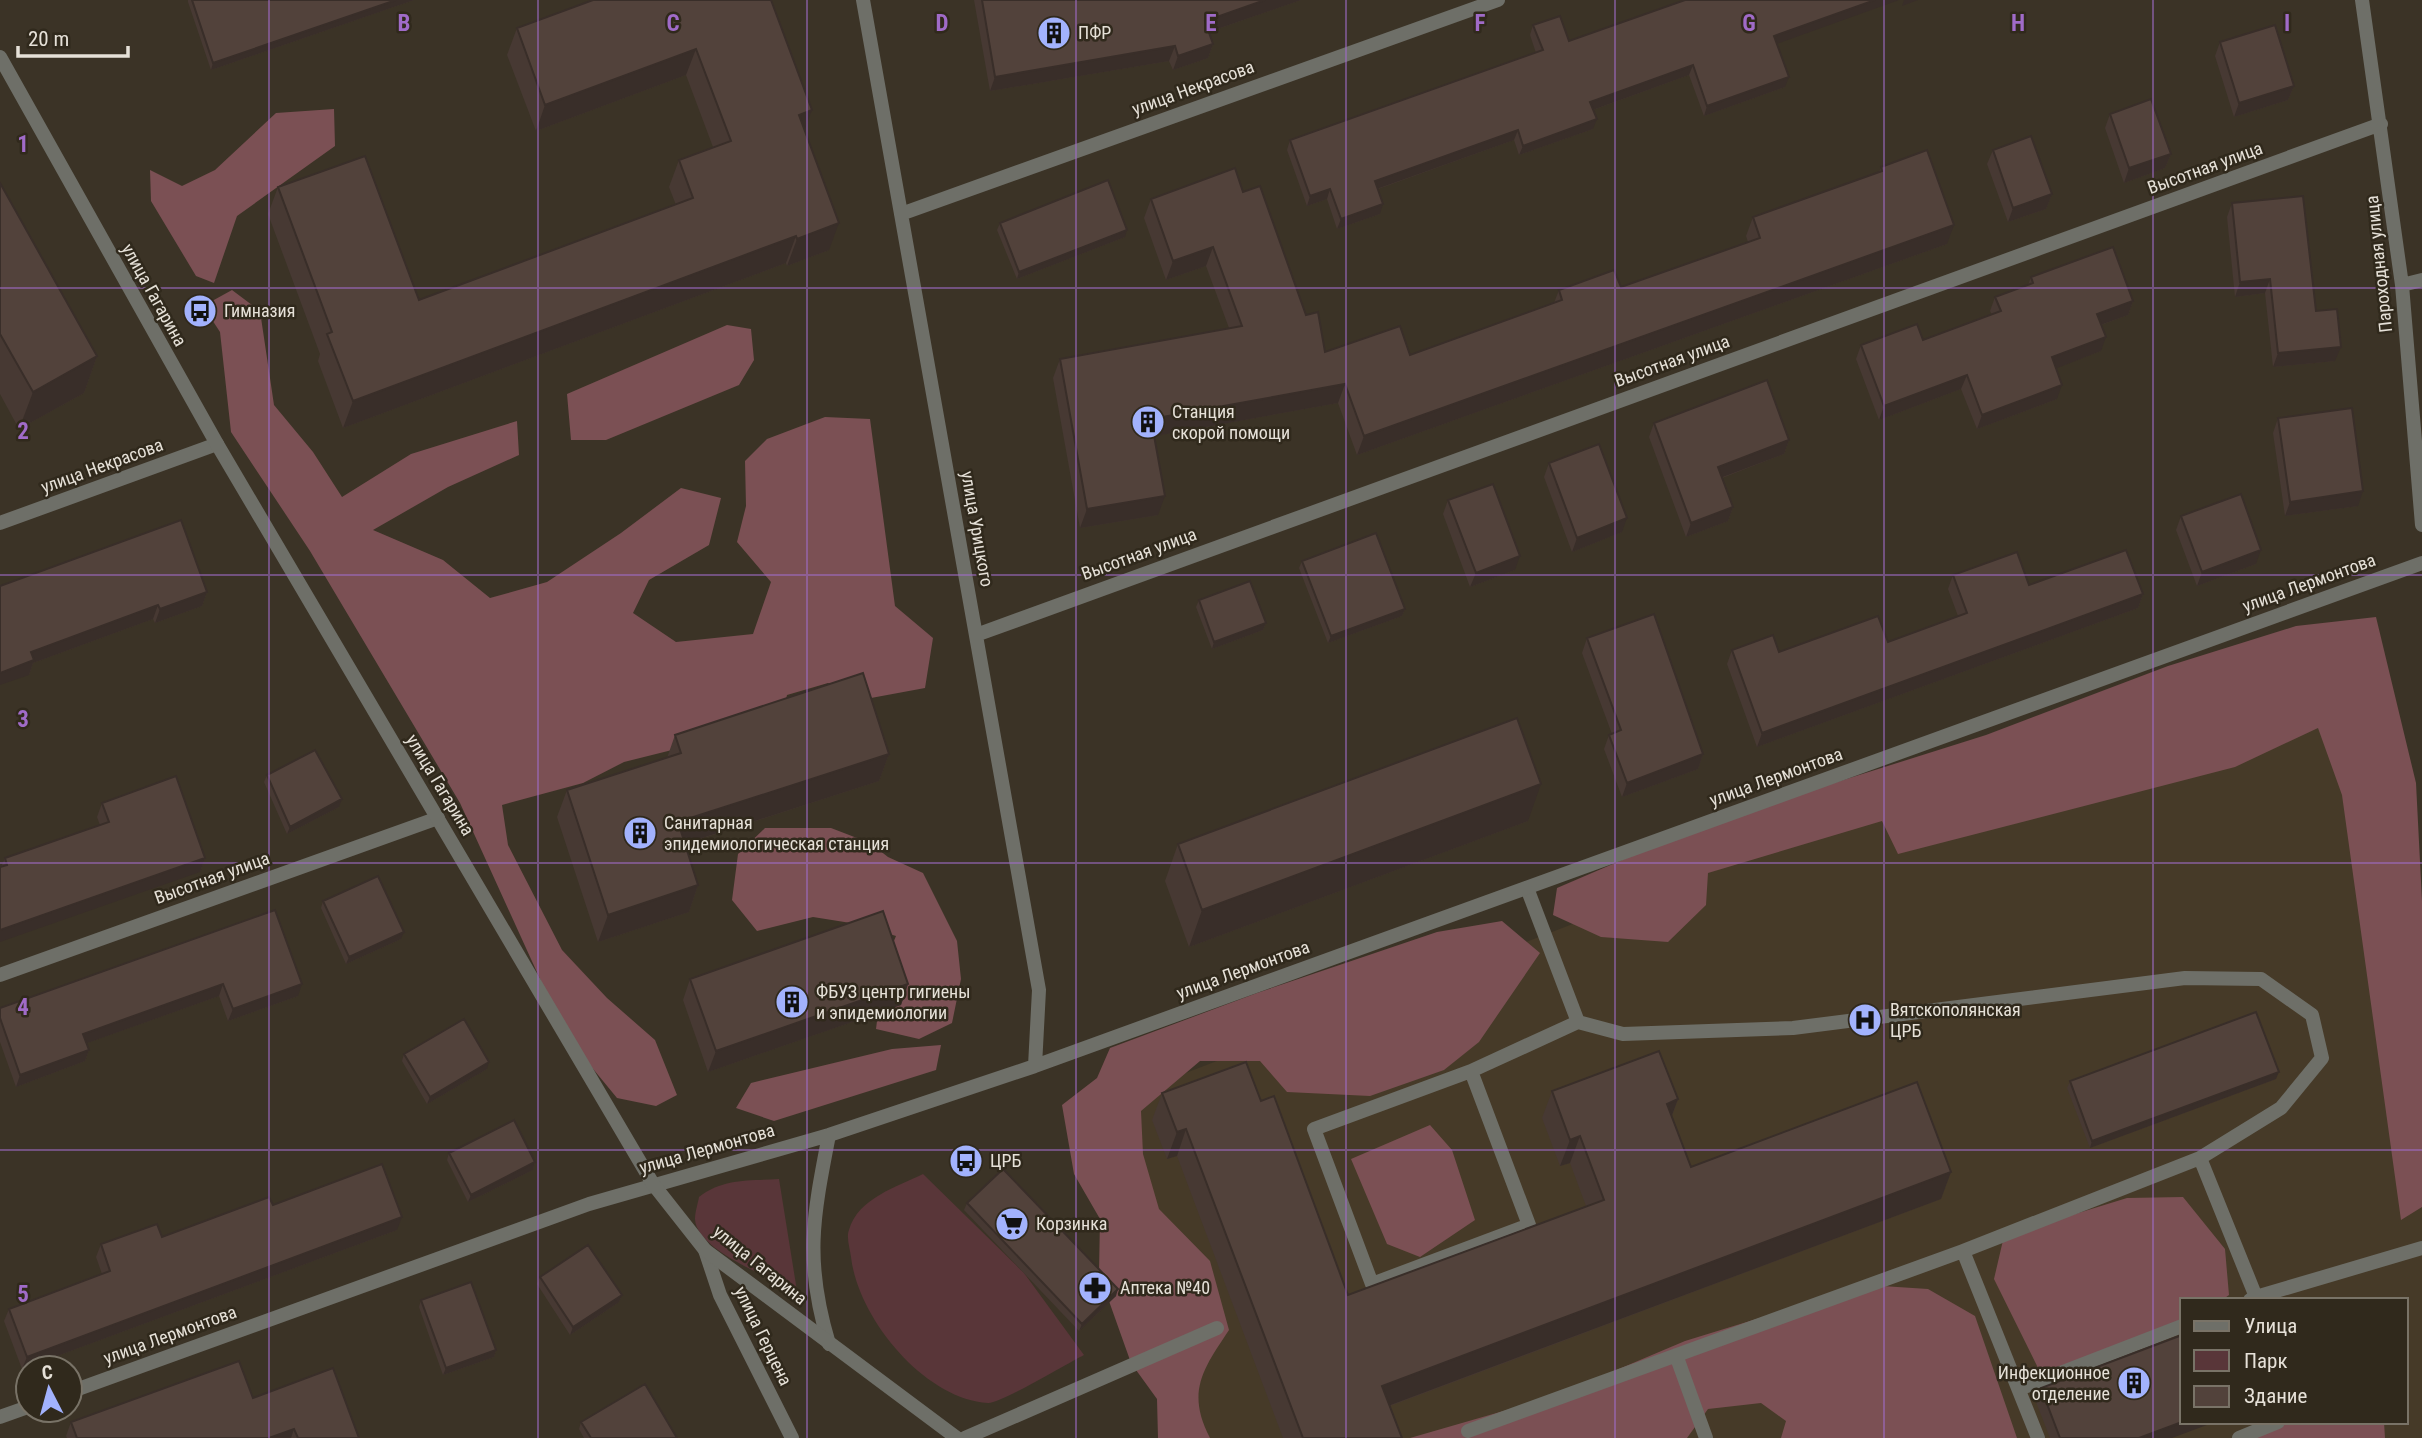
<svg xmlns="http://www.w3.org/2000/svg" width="2422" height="1438" font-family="'Roboto Condensed',sans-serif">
<rect width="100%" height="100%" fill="#3b3326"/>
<path fill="#463a28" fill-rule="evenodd" d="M2363,620L2422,1139V1438H1199L1100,1106ZM2182,1300H2406V1422H2182Z"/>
<path fill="#593639" d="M923,1174L1024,1273L1084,1355C1068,1363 1000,1404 988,1403C924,1399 858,1318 851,1257C850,1249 846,1237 849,1230C858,1198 897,1187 923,1174Z
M779,1179L797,1291C771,1278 696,1250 695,1219C695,1212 698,1203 699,1197C723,1178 750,1181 779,1179Z"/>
<path fill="#7b5054" d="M334,109L335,146L237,216L214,283L196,276L151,201L150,170L182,186L215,170L276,113Z
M232,290L260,311L274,405L313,452L342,497L411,454L517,421L519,455L448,487L373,530L443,560L490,598L547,582L621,533L681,488L721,498L709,545L649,580L633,613L676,642L753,634L771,582L737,542L746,506L745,461L767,439L825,417L870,419L895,606L933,638L925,688L871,698L828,683L787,695L780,723L624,762L583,783L502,805L508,845L562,950L607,998L655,1040L677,1095L656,1106L617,1098L566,1036L460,803L310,551L231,432L220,332L203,306Z
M727,325L751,329L754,360L739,385L606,440H571L567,394Z
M2376,617L2416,783L2422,901V1207L2401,1220L2342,795L2318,728L2235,767L1898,854L1882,821L1708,873L1706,905L1668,942L1601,937L1553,915L1557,888L1643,851L1802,793L1986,735L2168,666L2296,626Z
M765,828H831L870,843L888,857L923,873L957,941L961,979L952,1023L919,1039L876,1029L884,965L896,936L857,924L813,917L757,931L732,900L738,854Z
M1502,921L1540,953L1479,1042L1444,1070L1370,1096L1287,1092L1260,1061H1200L1141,1111L1143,1154L1159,1209L1210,1261L1229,1330C1203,1369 1186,1392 1210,1438H1158L1157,1399L1131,1363L1099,1273L1100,1219L1074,1174L1062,1105L1097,1078L1110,1048L1257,993L1437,932Z
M941,1045L936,1070L774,1121L736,1108L751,1083L892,1049Z
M1430,1125L1452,1150L1475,1220L1420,1257L1387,1244L1351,1159Z
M2183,1197L2225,1249L2229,1295L2222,1300H2182V1327L2073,1372H2040L1994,1279L2004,1236L2127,1198Z
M1867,1285L1928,1289L1975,1316L2017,1438H1781L1786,1421L1761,1403L1708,1409L1687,1438H1410L1555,1396L1685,1341Z
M2261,1422H2384L2385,1438H2243Z"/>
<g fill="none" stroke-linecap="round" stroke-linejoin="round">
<path stroke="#6e6f68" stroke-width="14" d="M1527,888L1578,1022L1623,1034L1793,1028L2185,978L2261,979L2312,1015L2322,1058L2281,1108L2200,1158L2256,1297L2250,1300
M1471,1071L1529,1225L1372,1284L1314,1129L1471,1071L1578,1022
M1963,1251L2200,1158
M2256,1297L2422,1248
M1676,1355L1706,1438
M2019,1389L2182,1326
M1468,1431L1963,1251L2038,1438
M965,1438L1217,1328
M2239,1438L2278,1422"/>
<path stroke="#6e6f68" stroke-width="14" d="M863,0L1039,990L1035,1066
M2362,0L2402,285L2422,525
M901,214L1498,0
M2402,285L2422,280
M0,523L217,444
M976,635L2381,124
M0,975L438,818
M705,1250L720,1295L792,1438
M829,1344C804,1261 813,1217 829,1135
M70,1392L589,1204L829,1135L1035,1066L2422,563
M0,1417L28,1407"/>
<path stroke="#6e6f68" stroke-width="14" d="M0,57L217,444L653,1184L705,1250L957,1438"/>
</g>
<path fill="#473933" d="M188,0H414L211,70L188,2Z
M771,0L805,130L829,250L787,266L786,263L343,428L318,361L320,354L268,214L278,187L419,300L676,205L669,187L679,160L713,147L686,75L536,131L507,55L517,28Z
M974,0H1301L1209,32L1213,44L1208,58L1173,70L1169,61L990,91Z
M1533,25L1569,41L1777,43L1785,87L1704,116L1689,75L1593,110V129L1519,155L1514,140L1378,189L1380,214L1337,229L1327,199L1307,206L1287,150L1290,140L1536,53L1530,35Z
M2220,42L2294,86L2288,100L2234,117L2215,56Z
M2110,114L2171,154L2165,168L2124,183L2105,128Z
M1993,150L2052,194L2046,209L2008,222L1987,164Z
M1881,167L1947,244L1357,455L1338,403L1155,436L1158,515L1080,528L1053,378L1060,359L1229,328L1206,266L1166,280L1144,218L1151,199L1243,192L1325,352L1410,355L1554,303L1559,290L1621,287L1748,242L1746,236L1753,217L1879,172Z
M0,183L97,356L84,393L19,429L0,394Z
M2232,203L2316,311L2335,361L2273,367L2265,293L2235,297L2227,217Z
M1000,223L1125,237L1017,279L997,230Z
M2031,277L2133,301L2128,315L2101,325V351L2056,368L2057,399L1977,429L1961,389L1879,420L1856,359L1861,345L1923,340L1992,315L1990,311L1995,297L2028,285Z
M2278,418L2358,506L2285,516L2273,433Z
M1654,423L1789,440L1784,454L1722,478L1733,507L1728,521L1686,537L1649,437Z
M1549,463L1622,532L1572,552L1544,477Z
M1448,500L1515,570L1470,587L1443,514Z
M2181,516L2256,564L2197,586L2176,530Z
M1302,561L1405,609L1402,616L1328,643L1299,568Z
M1953,575L2029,585L2143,594L2138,608L1757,747L1727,664L1732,650L1779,652L1888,642L1958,616L1948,589Z
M0,586L207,592L202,606L155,623L153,619L33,663L29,675Z
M1199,600L1266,623L1263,630L1212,649L1196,607Z
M1587,638L1703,754L1698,769L1622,797L1604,749L1609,735L1612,734L1582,653Z
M675,735L889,754L879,781L685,844L698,885L689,912L598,942L557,817L567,790L667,758Z
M267,775L339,807L287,834L264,782Z
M102,803L205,858L200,872L1,867L5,858L100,825L97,817Z
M1528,821L1189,947L1165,881L1178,844Z
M323,901L401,939L346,964L321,908Z
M275,910L298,996L228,1021L219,996L87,1043L89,1050L85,1061L16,1087L0,1042V1008Z
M690,979L908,984L901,1005L708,1072L683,1000Z
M404,1054L487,1069L427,1104L402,1061Z
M2276,1079L2090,1148L2067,1088L2070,1081Z
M1552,1091L1678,1099L1672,1116L1691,1167L1951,1172L1941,1199L1390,1406L1402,1438H1283L1177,1156L1167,1159L1152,1120L1162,1093L1261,1101L1348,1295L1586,1206L1570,1163L1560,1166L1542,1118Z
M449,1153L535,1162L533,1170L468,1202L447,1160Z
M967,1203L1116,1296L1079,1331L964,1210Z
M273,1205L397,1230L22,1369L4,1321L9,1309L102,1274L96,1257L101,1244L162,1237Z
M540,1277L622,1295L619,1302L570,1335L537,1284Z
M421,1300L496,1350L494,1357L443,1375L419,1307Z
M2041,1388L2172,1438H2050L2036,1402Z
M253,1398L359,1438H67L66,1436L71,1422Z
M581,1422L677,1438H584L579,1429Z"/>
<path fill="#392e29" d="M396,0H414L211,70L213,63Z
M1265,0H1301L1200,35L1205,21Z
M1875,0H1899L1771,46L1774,36Z
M1904,0H1918L1902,6Z
M1213,44L1208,58L1173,70L1178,56Z
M1175,46L1169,61L990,91L995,77Z
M696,49L686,75L536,131L545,105Z
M1693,65L1689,75L1587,112L1590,102Z
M1789,77L1785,87L1704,116L1707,106Z
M2294,86L2288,100L2234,117L2239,103Z
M812,110L802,137L799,115Z
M1597,119L1593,129L1519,155L1523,146Z
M1518,130L1514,140L1371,191L1375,181Z
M2171,154L2165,168L2124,183L2129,168Z
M1330,189L1327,199L1307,206L1310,196Z
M2052,194L2046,209L2008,222L2013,208Z
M1383,204L1380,214L1337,229L1341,219Z
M839,223L829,250L787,266L797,239Z
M1954,225L1947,244L1357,455L1364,436Z
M1127,230L1125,237L1017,279L1019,272Z
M796,236L786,263L343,428L353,401Z
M1213,247L1206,266L1166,280L1173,261Z
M2270,279L2265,293L2235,297L2240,282Z
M2133,301L2128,315L2092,328L2097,314Z
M2106,337L2101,351L2047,372L2052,357Z
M2341,347L2335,361L2273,367L2278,353Z
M97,356L84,393L19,429L33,392Z
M1967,375L1961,389L1879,420L1884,406Z
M1345,384L1338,403L1145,438L1151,419Z
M2062,385L2057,399L1977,429L1982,415Z
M1789,440L1784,454L1712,481L1718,467Z
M2363,491L2358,506L2285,516L2290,502Z
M1165,496L1158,515L1080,528L1087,509Z
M1733,507L1728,521L1686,537L1691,523Z
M1627,518L1622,532L1572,552L1577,538Z
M2261,550L2256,564L2197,586L2202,572Z
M1520,556L1515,570L1470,587L1476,573Z
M207,592L202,606L155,623L160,609Z
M2143,594L2138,608L1757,747L1762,733Z
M158,605L153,619L33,663L29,675L0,685V673L31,652Z
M1405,609L1402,616L1328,643L1331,636Z
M1266,623L1263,630L1212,649L1214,642Z
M889,754L879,781L668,849L678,822Z
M1703,754L1698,769L1622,797L1627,783Z
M1541,784L1528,821L1189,947L1202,910Z
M342,799L339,807L287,834L290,827Z
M205,858L200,872L0,942V930Z
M698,885L689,912L598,942L608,915Z
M404,932L401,939L346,964L349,957Z
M223,984L219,996L79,1046L83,1034Z
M302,984L298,996L228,1021L233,1009Z
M908,984L901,1005L708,1072L716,1051Z
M89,1050L85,1061L16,1087L20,1075Z
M489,1062L487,1069L427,1104L430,1097Z
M2279,1072L2276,1079L2090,1148L2092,1141Z
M1678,1099L1668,1126L1667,1104Z
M1186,1129L1177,1156L1167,1159L1177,1132Z
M1580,1136L1570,1163L1560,1166L1570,1140Z
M535,1162L533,1170L468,1202L471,1195Z
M1951,1172L1941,1199L1372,1412L1382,1386Z
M402,1217L397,1230L22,1369L27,1357Z
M1118,1289L1116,1296L1079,1331L1082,1324Z
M622,1295L619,1302L570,1335L573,1327Z
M496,1350L494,1357L443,1375L446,1368Z
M2182,1422H2215L2172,1438H2139Z
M294,1429L291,1438H269Z"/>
<path fill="#52423b" stroke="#392e29" stroke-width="2" d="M192,0H396L213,63Z
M593,0H771L812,110L799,115L839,223L797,239L796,236L353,401L327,334L332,332L278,187L365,156L419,300L693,198L679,160L731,141L696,49L545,105L517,28Z
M982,0H1265L1205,21L1213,44L1178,56L1175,46L995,77Z
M1685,0H1875L1774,36L1789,77L1707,106L1693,65L1590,102L1597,119L1523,146L1518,130L1375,181L1383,204L1341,219L1330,189L1310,196L1290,140L1543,50L1533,25L1560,16L1569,41Z
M2275,25L2294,86L2239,103L2220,42Z
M2151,99L2171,154L2129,168L2110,114Z
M2031,136L2052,194L2013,208L1993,150Z
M1927,150L1954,225L1364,436L1345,384L1151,419L1165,496L1087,509L1060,359L1242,326L1213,247L1173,261L1151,199L1235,168L1243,192L1260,186L1306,315L1318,312L1325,352L1400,326L1410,355L1562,300L1559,290L1614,270L1621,287L1760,238L1753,217L1882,171L1881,167Z
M1108,180L1127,230L1019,272L1000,223Z
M0,183L97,356L33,392L0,334Z
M2303,196L2316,311L2337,309L2341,347L2278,353L2270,279L2240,282L2232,203Z
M2113,247L2133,301L2097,314L2106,337L2052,357L2062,385L1982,415L1967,375L1884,406L1861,345L1917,324L1923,340L2001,311L1995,297L2033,283L2031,277Z
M1767,380L1789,440L1718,467L1733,507L1691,523L1654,423Z
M2352,408L2363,491L2290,502L2278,418Z
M1599,444L1627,518L1577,538L1549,463Z
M1493,484L1520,556L1476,573L1448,500Z
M2241,494L2261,550L2202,572L2181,516Z
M181,520L207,592L160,609L158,605L31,652L34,660L0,673V586Z
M1376,533L1405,609L1331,636L1302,561Z
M2126,550L2143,594L1762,733L1732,650L1773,635L1779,652L1878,616L1888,642L1967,613L1953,575L2017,552L2029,585Z
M1250,581L1266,623L1214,642L1199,600Z
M1654,614L1703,754L1627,783L1609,735L1621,730L1587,638Z
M863,673L889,754L678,822L698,885L608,915L567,790L681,753L675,735Z
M1517,718L1541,784L1202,910L1178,844Z
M315,750L342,799L290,827L267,775Z
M176,776L205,858L0,930V867L7,865L5,858L109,822L102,803Z
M378,876L404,932L349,957L323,901Z
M275,910L302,984L233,1009L223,984L83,1034L89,1050L20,1075L0,1018V1008Z
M883,911L908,984L716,1051L690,979Z
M2256,1012L2279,1072L2092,1141L2070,1081Z
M464,1019L489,1062L430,1097L404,1054Z
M1659,1051L1678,1099L1667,1104L1691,1167L1917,1082L1951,1172L1382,1386L1402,1438H1303L1186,1129L1177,1132L1162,1093L1246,1062L1261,1101L1274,1096L1348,1295L1604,1200L1580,1136L1570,1140L1552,1091Z
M514,1120L535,1162L471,1195L449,1153Z
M382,1164L402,1217L27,1357L9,1309L110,1271L101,1244L157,1224L162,1237L269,1197L273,1205Z
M1003,1169L1118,1289L1082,1324L967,1203Z
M588,1245L622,1295L573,1327L540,1277Z
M471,1282L496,1350L446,1368L421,1300Z
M2182,1335V1422L2139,1438H2060L2041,1388Z
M239,1361L253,1398L333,1368L359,1438H298L294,1429L269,1438H77L71,1422Z
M645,1384L677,1438H591L581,1422Z"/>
<path fill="none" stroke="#a06bc8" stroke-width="2" stroke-opacity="0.55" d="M269,0V1438M538,0V1438M807,0V1438M1076,0V1438M1346,0V1438M1615,0V1438M1884,0V1438M2153,0V1438M0,288H2422M0,575H2422M0,863H2422M0,1150H2422"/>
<defs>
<symbol id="building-disc" viewBox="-11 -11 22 22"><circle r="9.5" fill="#a2b2fd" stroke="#30291c"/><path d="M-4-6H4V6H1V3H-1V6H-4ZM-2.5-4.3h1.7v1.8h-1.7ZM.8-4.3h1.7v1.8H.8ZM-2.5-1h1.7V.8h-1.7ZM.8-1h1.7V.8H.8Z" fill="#111"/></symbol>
<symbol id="bus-disc" viewBox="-11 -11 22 22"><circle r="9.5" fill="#a2b2fd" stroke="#30291c"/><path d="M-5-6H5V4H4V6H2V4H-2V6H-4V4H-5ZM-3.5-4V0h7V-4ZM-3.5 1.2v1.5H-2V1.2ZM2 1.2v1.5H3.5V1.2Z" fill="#111"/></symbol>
<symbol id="hospital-disc" viewBox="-11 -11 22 22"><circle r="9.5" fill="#a2b2fd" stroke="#30291c"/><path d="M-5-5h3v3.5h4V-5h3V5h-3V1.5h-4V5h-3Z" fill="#111"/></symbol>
<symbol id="supermarket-disc" viewBox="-11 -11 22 22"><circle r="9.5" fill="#a2b2fd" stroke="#30291c"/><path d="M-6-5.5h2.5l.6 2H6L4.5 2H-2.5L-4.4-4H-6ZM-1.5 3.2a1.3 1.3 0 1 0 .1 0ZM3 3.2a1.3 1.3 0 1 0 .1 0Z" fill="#111"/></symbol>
<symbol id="pharmacy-disc" viewBox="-11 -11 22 22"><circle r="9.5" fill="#a2b2fd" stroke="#30291c"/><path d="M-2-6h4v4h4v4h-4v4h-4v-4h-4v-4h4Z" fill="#111"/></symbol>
</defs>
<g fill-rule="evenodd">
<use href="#building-disc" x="1035" y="14" width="38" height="38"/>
<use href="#bus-disc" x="181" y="292" width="38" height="38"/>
<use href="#building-disc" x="1129" y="403" width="38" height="38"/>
<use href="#building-disc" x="621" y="814" width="38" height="38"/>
<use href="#building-disc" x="773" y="983" width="38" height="38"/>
<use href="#hospital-disc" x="1846" y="1001" width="38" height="38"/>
<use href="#bus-disc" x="947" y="1142" width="38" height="38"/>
<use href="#supermarket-disc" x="993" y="1205" width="38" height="38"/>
<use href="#pharmacy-disc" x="1076" y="1269" width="38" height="38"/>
<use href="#building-disc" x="2115" y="1364" width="38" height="38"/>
</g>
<g text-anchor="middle" stroke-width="5" stroke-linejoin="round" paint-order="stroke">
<g font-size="18" fill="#e6e1d8" stroke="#30291c" text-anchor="start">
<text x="1078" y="39">ПФР</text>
<text x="224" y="317">Гимназия</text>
<text x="1172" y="418">Станция<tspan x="1172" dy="21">скорой помощи</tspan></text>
<text x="664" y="829">Санитарная<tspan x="664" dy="21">эпидемиологическая станция</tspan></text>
<text x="816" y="998">ФБУЗ центр гигиены<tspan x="816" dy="21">и эпидемиологии</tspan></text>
<text x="1890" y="1016">Вятскополянская<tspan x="1890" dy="21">ЦРБ</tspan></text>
<text x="990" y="1167">ЦРБ</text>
<text x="1036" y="1230">Корзинка</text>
<text x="1120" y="1294">Аптека №40</text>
<text x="2110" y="1379" text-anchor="end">Инфекционное<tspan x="2110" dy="21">отделение</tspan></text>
</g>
<g font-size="18" fill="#e6e1d8" stroke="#30291c">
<text transform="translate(1193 88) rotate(-20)" y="6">улица Некрасова</text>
<text transform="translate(2205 168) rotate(-20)" y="6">Высотная улица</text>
<text transform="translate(2379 264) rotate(-96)" y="6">Пароходная улица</text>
<text transform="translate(154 295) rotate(61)" y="6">улица Гагарина</text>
<text transform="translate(1672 361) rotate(-20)" y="6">Высотная улица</text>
<text transform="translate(102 466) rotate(-20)" y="6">улица Некрасова</text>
<text transform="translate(977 529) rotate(80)" y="6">улица Урицкого</text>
<text transform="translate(1139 554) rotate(-20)" y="6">Высотная улица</text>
<text transform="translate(2309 583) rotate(-20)" y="6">улица Лермонтова</text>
<text transform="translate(1776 777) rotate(-20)" y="6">улица Лермонтова</text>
<text transform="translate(440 785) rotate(59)" y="6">улица Гагарина</text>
<text transform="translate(212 878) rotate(-20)" y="6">Высотная улица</text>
<text transform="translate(1243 970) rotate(-20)" y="6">улица Лермонтова</text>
<text transform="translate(707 1149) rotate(-16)" y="6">улица Лермонтова</text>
<text transform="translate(760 1265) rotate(39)" y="6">улица Гагарина</text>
<text transform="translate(170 1335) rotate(-20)" y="6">улица Лермонтова</text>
<text transform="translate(763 1336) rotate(64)" y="6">улица Герцена</text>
</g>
</g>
<g font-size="23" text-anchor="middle" font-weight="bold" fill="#a06bc8" stroke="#30291c" stroke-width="5" stroke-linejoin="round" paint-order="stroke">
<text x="404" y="31">B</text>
<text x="673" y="31">C</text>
<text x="942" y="31">D</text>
<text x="1211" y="31">E</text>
<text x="1480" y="31">F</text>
<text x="1749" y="31">G</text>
<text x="2018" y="31">H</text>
<text x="2287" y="31">I</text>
<text x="23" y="152">1</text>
<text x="23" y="439">2</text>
<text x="23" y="727">3</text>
<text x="23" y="1015">4</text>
<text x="23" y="1302">5</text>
</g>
<rect x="2180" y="1298" width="228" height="126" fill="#30291c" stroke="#797367" stroke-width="2"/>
<rect x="2194" y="1321" width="35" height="10" fill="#6e6f68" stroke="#797367" stroke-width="2"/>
<text x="2244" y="1333" font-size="21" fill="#e6e1d8">Улица</text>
<rect x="2194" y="1350" width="35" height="21" fill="#593639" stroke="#797367" stroke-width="2"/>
<text x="2244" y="1368" font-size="21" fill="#e6e1d8">Парк</text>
<rect x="2194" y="1386" width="35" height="21" fill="#52423b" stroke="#797367" stroke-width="2"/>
<text x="2244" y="1403" font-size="21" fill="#e6e1d8">Здание</text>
<g transform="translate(49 1389) rotate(354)"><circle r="33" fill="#30291c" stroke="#797367" stroke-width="2"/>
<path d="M0-5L12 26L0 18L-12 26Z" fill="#a2b2fd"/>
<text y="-10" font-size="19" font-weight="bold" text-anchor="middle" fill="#e6e1d8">С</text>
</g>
<path d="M18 46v10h110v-10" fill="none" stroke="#e6e1d8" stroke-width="3.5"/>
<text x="28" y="46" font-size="21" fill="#e6e1d8" stroke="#30291c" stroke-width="5" paint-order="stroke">20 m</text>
</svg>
